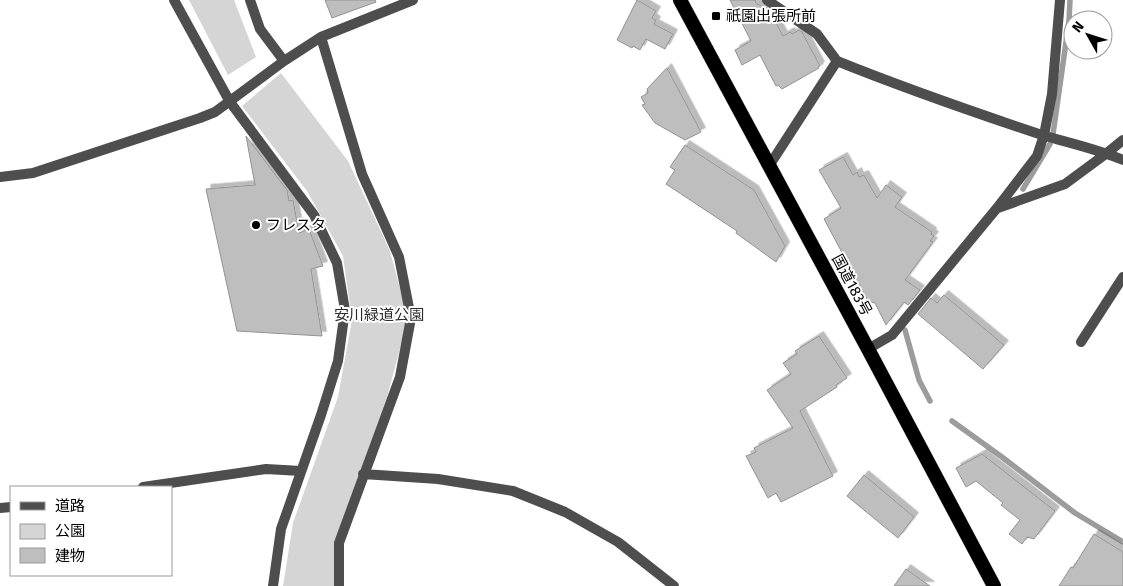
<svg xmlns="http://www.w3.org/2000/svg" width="1123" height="586" font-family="'Fira Sans','Noto Sans JP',sans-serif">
<defs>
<filter id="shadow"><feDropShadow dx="4.5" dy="-4.5" stdDeviation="0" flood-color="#0004"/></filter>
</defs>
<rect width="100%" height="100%" fill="#fff"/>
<path fill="#d5d5d5" d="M189,0H234L256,57L228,75Z
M281,73L348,161L390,251L408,319L387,397L335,541L334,577L335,586H283L293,523L338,397L352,320L343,256L307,191L242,106Z"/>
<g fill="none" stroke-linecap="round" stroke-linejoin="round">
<path stroke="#9c9c9c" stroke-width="5.5" d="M1053,134L1069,21L1070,0
M1023,189L1050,144
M905,330L919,380L930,401
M952,421L1002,457L1075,513L1123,542"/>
</g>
<path fill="#bebebe" stroke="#929292" filter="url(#shadow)" d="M325,0H375L376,2L332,18Z
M637,0L656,11L652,18L656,21L654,24L673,34L665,49L646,39L640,50L633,46L632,48L617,40Z
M730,0H755L756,3L770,11L783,36L790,32L792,34L799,30L802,32L820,66L818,67L819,68L782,89L778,85L776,86L760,55L742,65L735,50L751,41Z
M667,68L701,132L685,140L655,123L642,105L645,104L641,97L648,93L647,89Z
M246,136L287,190L289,201L293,200L299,233L309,229L323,266L311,269L322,336L237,331L206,189L255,185Z
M685,145L754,190L785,246L776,262L736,233L737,231L666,184L675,170L670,167Z
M843,157L853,175L857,172L859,177L864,175L877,198L886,185L902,197L895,207L932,232L931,234L934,236L930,241L933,242L905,280L920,290L908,305L904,302L886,325L875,303L868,301L824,219L841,208L819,170Z
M944,295L1004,345L983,369L918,314L931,298L937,303Z
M819,336L847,378L836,385L837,387L800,411L833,476L781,502L776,493L768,498L746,456L756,452L754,448L793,428L767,390L791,374L783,363L797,354L795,351Z
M982,454L1055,511L1034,539L1027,537L1022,544L1009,534L1020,520L1001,505L1003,503L976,481L966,487L956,468Z
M864,475L914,517L898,538L847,496Z
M1094,534L1123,552V586H1059L1071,567L1073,568Z
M906,569L930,586H894Z"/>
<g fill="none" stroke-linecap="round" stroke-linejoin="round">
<defs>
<path id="trunk" d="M680,0L868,349L994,586"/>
</defs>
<use href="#trunk" stroke="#dbdbdb" stroke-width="15"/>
<path stroke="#4e4e4e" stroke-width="10" d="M174,0L230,102L314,215L337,263L345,310L338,361L321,415L281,529L273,586
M250,0L260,29L284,61
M767,0L817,34L837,61L769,166
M321,37L362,174L399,257L411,318L400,377L339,543V586
M837,61C904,88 973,112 1042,135C1069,143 1097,149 1123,160
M0,177L33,173L200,118L215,112L284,61L321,37L413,0
M998,208L1065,184L1107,153L1123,140
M1081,342L1123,277
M868,349L892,335L997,208L1037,156L1044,135L1052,94L1060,0
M363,474L438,479L513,491L565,512L618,542L674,586
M143,487L266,469L301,471
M0,508L11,507"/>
<use href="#trunk" stroke="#000" stroke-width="14"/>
</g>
<g fill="#000" stroke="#fff" stroke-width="2">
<rect x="711" y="11" width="10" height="10" rx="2.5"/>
<circle cx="256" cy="225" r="5"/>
</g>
<g text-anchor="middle" stroke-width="4" stroke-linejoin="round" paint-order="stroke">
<g font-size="15" fill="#000" stroke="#fff" text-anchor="start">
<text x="726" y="21">祇園出張所前</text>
<text x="266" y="230">フレスタ</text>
</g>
<g font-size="15" fill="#000" stroke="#fff">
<text transform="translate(852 285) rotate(62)" y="5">国道183号</text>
</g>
<g font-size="15" fill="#2c2c2c" stroke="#fff">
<text x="379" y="320">安川緑道公園</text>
</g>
</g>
<rect x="10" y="486" width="162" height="90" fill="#ffffff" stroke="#999999"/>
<rect x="20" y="502" width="25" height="8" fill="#4e4e4e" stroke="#999999"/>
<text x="55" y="511" font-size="15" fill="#000000">道路</text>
<rect x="20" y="524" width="25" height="15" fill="#d5d5d5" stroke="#999999"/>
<text x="55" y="536" font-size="15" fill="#000000">公園</text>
<rect x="20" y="548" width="25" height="15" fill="#bebebe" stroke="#999999"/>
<text x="55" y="561" font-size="15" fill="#000000">建物</text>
<g transform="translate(1088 35) rotate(309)"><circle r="24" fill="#ffffff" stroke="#999999"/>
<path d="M0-4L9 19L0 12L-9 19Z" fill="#000000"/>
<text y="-8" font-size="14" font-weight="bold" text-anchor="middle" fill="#000000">N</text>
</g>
</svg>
